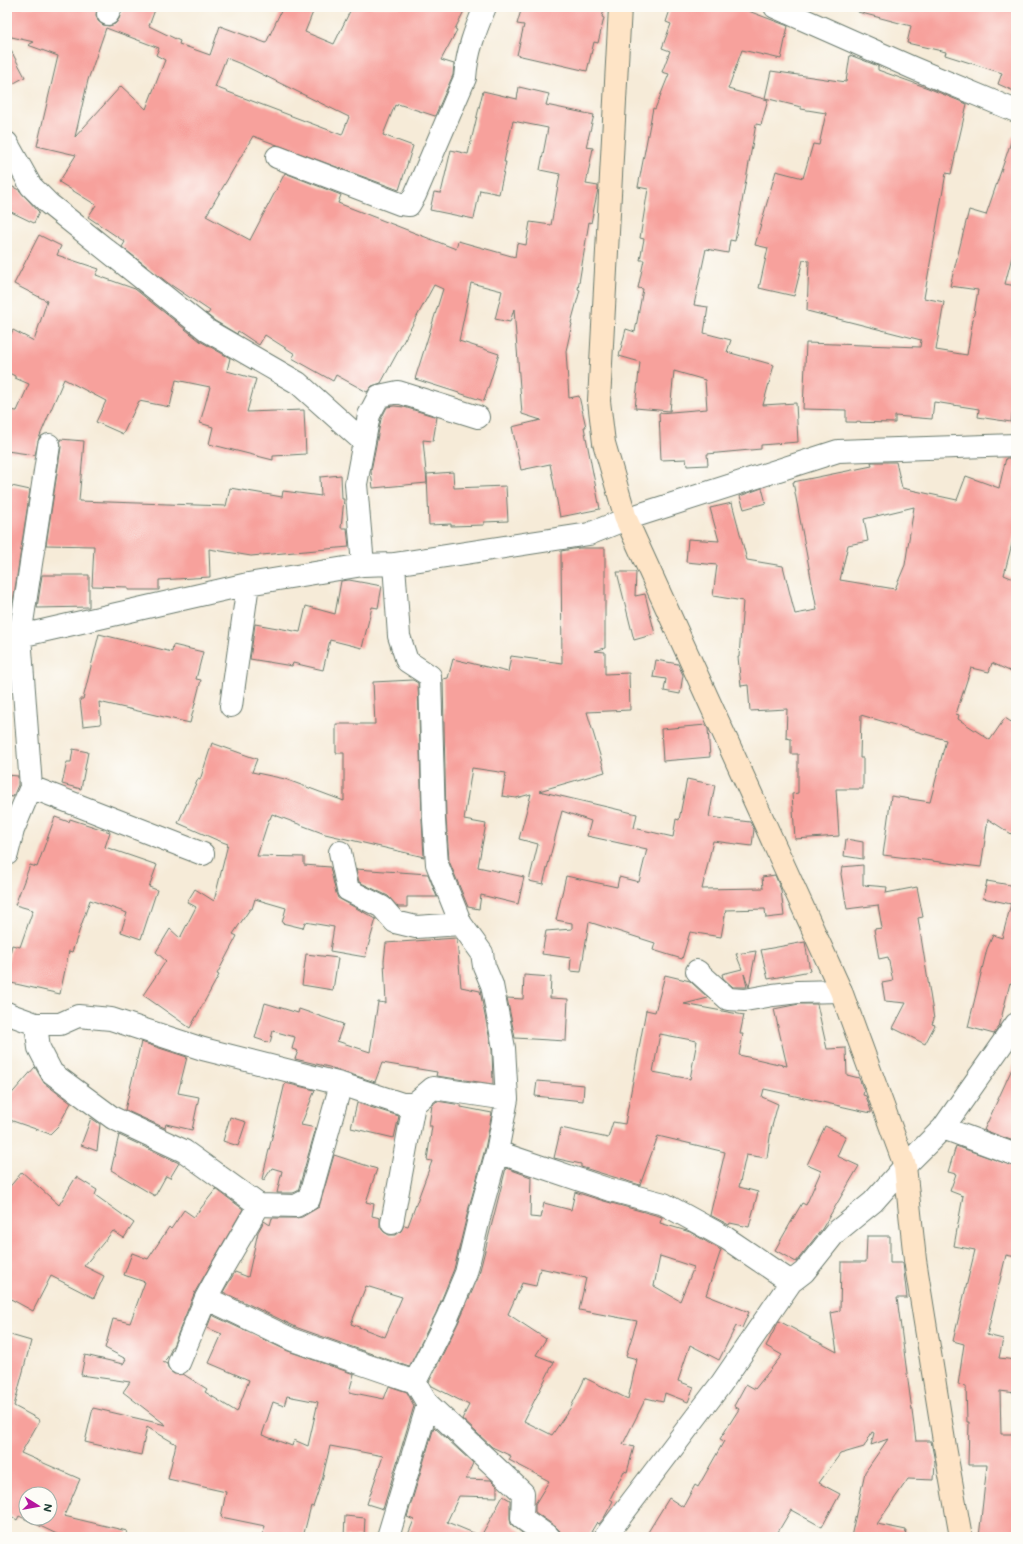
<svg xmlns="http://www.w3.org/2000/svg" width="1023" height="1544" font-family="Mali,sans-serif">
<rect width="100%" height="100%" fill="#fdfcf7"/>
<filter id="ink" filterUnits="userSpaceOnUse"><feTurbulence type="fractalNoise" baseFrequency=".025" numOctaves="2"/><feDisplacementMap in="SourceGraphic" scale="8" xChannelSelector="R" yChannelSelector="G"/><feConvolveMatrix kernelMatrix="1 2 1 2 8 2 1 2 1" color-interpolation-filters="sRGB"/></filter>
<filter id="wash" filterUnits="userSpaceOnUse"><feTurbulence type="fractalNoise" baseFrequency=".012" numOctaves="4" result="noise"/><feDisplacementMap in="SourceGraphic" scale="16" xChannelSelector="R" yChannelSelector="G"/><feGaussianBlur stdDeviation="0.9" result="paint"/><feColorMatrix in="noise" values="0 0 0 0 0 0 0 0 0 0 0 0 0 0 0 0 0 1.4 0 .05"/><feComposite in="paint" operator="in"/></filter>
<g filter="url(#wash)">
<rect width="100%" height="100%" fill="#f6ebd8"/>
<g id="blocks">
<path fill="#f7a19c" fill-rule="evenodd" d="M11,7H97L96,15L98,21L103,25L109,26L115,24L119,19L123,7H156L149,26L180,41L179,44L210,55L220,26L266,43L283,7H315L305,32L334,44L352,7H466L455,29L457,30L441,60L454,64L453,75L435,116L398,104L397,106L395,105L383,135L413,146L399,190L253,136L206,216L250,240L285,173L341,195L338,203L456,249L458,241L515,257L517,243L526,245L530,222L551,225L560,174L540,170L548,128L513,121L504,162H506L499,194L480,190L474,219L430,210L434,192L441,193L451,150L468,154L483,91L517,99L519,87L549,94L546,105L594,115L586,147L593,148L586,184L598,186V189L591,223L589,222L578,289L580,290L571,323L572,324L566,351L569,398L579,396L586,427H584L600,509L560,517L550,464L521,470L512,427L541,420L522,414L514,309L510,322L495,319L502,291L471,283L459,341L499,354L484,401L415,379L443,289L434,285L381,383L372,386L367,392L336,375L333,381L292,358L295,354L265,335L259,345L238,331L237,334L215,321L205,313L208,314L210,311L168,283L122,247L125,242L88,217L96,205L59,182L76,155L37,146L58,56L28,45L34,42L7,36V25ZM106,28L159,48L156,55L165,60L146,109L121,86L75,137L88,80ZM226,58L241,64L349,117L342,135L215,87Z
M522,7H605L602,17L604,18L598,43L594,42L587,71L517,55L524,25L517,24Z
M671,7H738L788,26L781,59L742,50L728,89L768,100L761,125L756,124L735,241L730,240L728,253L706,249L694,305L708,307L704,333L731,340L727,352L774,365L763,405L796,403L798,442L761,445V449L707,454L708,465L687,466L686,459L661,460L659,413L707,409L705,380L674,371L670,411L635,408L640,362L619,356L626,329L635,332L643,289L638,288L644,260H640L644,239L640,238L648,189L638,187L653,108L655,109L669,74L662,72L670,51L662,48L671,24L666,22Z
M859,7H1016V92L998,84L1002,73L945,55L946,52L907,43L911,26L858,12Z
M7,43L25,77L7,87Z
M850,55L878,66V70L928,88L967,104L951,174L946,173L924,298L944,302L936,350L967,355L978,290L950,286L969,210L986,215L1013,136H1016V241L1005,284L1016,286V362L1013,380H1016V388L1011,422L978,417L979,409L934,402L932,419L895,416V423L846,422V410L803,409L806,343L920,347L921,340L807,311L809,261L803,260L794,296L759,288L768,248L755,245L776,171L803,178L813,144L819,145L826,113L801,109V107L765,98L771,71L846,82Z
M7,184L19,190L39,212L34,223L7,210Z
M39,235L61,246L57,255L99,269L96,275L135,289L200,341L230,358L227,371L256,379L247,412L304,410L306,454L273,456V460L209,444L213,427L200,423L210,387L176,380L170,407L139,401L123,434L96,422L106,401L64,379L39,438L35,455L7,451V410L17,411L29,384L15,378V376L7,372V341L13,330L34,341L47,301L14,284Z
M394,406L404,407L437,417L433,441L423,440L427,483L373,488L371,471L381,419L387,407Z
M60,439L84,441L79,501L226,506L230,488L282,497L283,491L321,496L320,477L341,475L342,499H344L341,528H347L349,547L251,556L209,549L210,577L159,580V590H128V587L92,586L94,546L46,545L61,447Z
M1006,458H1016V528L1004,575L1016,580V674L992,663L989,672L971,668L956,714L959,715L958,719L990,740L1005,718L1016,725V837L988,819L981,867L883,855L891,796L930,802L946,740L861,715L860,758H863V789H836L839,836L795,839L792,794L798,793V754H791V739L786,738L787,709L750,711L748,685L741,686L738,657H739L743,601L713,596L717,565L686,562L688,539L719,541L710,508L732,503L747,560L783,566L795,614L817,610L793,482L872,466L871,462H896L902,488L957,500L966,476L999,488ZM914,507L905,565L895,589L840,580L848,545L868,541L864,519Z
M453,472L454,488L506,486L508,521L484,522V525L451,526V524L429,525L427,474Z
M7,485L30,490L13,602L7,601Z
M762,488L766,503L744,509L740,496Z
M579,548H605V648L595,651L605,652V674L629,673L630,710L587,712L605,772L539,791L637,814L634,828L673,837L676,819L679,820L687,779L715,785L709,817L750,822L754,829L752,846L713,841L702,889L763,888L762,877L775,875L781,890L784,916L766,918L765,909L726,910L721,937L690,932L682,959L653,950L655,943L589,922L581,972L570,971L571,958L542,954L546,931L572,929V923L556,920L566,876L617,887L619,877L639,882L647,849L587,836L591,821L562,811L543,884L529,881L538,844L519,839L531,794L516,798L502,796L506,773L472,768L464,820L486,824L478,867L524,877L518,904L481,895L479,909L468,907L449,861L446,819L443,679L448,678L453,659L508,672L511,656L562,663L561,551Z
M617,572H636L635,596L645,594L655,634L634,640Z
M42,575H89V607L37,608Z
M349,580L382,586L378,608L372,607L362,648L330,640L323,670L293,663L292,666L250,659L255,624L300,632L306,606L335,614L341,581Z
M99,634L172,652L173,645L203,652L196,679L201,680L190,723L99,702L101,724L83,726L80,699H83Z
M656,660L678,664L683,675L680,694L664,691L666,679L653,677Z
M413,680L418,683L422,820L424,857L325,834L272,814L270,819H269L257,856L304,857V865L330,867L336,893L338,898L376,919L365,957L330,951L334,927L305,922L303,928L282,923L286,908L255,899L252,909H250L233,934L237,936L217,974L219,975L190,1028L143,995L166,961L156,952L170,929L180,938L196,907L187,902L195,889L214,901L228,844L217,840L178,823L198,779L200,780L212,743L257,759L252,772L285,779L344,801V753H336V724H375L373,682Z
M706,725L708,729L710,757L663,761L661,729Z
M73,749L88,752L81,789L62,784L67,762H71Z
M7,775L18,776V785L13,797L7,796Z
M55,817L69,822L70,819L110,832L105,847L157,865L149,887L157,890L141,939L121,932L127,913L90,900L72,952L69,951L60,994L7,982V966L12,945L20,947L33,910L15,905L30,865L37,867Z
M846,839L863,842V859L844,856Z
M863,865V885L887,887L886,893L917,887L923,917L918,918L934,1019L932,1024L935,1025L925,1044L893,1028L906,1003L885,1001L882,983L893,981L888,957L879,959L874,929L882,928L878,905L847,909L841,874L842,867Z
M356,869L428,874L437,897H407V907H398L388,896L359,882Z
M987,881L1016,886V985L1010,983L999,1027L994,1034L968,1027L987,949L993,935L1002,938L1011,904L983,898Z
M456,938L457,940L461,987L480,991L492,1050L493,1084L436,1076L437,1072L382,1063L375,1082L329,1067L295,1059L298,1051L292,1049L295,1037L273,1031L270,1043L255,1038L265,1003L298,1013L299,1009L343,1024L337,1041L370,1052L378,1002L386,1003L384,961L386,943Z
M805,942L810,971L768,979L761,950Z
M756,951L749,987L744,974L747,987H733L723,978L722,974L742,969L736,954Z
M306,954L338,958L333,990L302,985Z
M524,975L551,977L550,998L568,999L566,1041L515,1038L507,998L523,999Z
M665,975L690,981L708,998L684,1004L744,1015L740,1034H743L739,1055L787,1066L774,1009L799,1004H817L827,1049L846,1048L847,1075L859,1078L864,1091L863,1095L866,1096L871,1111V1113L764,1089L762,1097L778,1104L771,1130L767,1158L746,1155L739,1187L758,1192L749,1227L730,1223L729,1225L710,1215L725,1152L658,1136L640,1185L581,1167V1164L554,1158L561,1128L608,1138L613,1122L625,1124L646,1010L655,1012ZM660,1034L697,1041L690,1079L653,1072Z
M141,1042L187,1057L178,1093L199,1097L192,1130L166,1124L165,1128L125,1110Z
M1016,1060V1142L984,1130Z
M35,1067L44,1083L71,1103L58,1126L50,1134L7,1119V1099Z
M537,1081L584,1085L583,1101L535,1096Z
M285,1083L315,1090L301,1125L316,1128L298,1191L293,1193H277L282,1171L272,1168L264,1180L262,1179Z
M437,1101L461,1105V1107L492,1113L485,1149L469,1207L454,1269L436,1313L409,1367L298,1328L223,1292L235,1272L248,1277L258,1232L264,1221L270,1225L272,1218H296L302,1217L319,1207L334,1155L377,1169L366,1202L374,1204L372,1216L380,1218V1227L384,1232L389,1235H396L401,1231L404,1225L408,1226L432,1161L427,1160L432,1126H429L432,1105ZM366,1286L402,1297L385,1337L351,1324Z
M357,1103L399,1116L394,1138L351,1128Z
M230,1117L246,1122L238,1146L223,1141Z
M91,1118L100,1124L97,1151L81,1145Z
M825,1126L846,1136L837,1156L859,1166L822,1229L796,1262L775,1250L802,1203L806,1205L821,1171L807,1165Z
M119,1135L179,1163L170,1178L166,1176L155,1196L111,1170Z
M956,1146L1016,1167V1257L1006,1255L987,1335L1003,1339L999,1358L1016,1360V1393L1000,1391L1001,1434H1016V1537H979L987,1465H968L969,1422H967L966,1386L958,1385L964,1344L953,1341L975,1250L954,1246L963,1196L950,1191L956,1174L948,1172Z
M506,1168L531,1177L530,1217L541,1218L544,1203L571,1210L575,1192L604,1201L659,1216L662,1217L660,1223L690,1232L719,1249L721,1250L706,1295L749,1312L742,1328L736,1326L719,1360L690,1345L678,1381L694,1387L688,1402L665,1393L663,1402L646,1398L623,1444L634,1447L627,1472L624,1471L610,1499L613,1501L604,1518L599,1524L597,1522L588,1537H561L560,1531L556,1527L535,1512V1504L549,1481L509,1460L511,1456L492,1447L462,1419L469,1405L432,1386L429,1382L458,1323L478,1278ZM660,1256L694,1267L680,1301L654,1286ZM540,1268L586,1278L579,1310L637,1321L626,1356L637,1359L628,1399L585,1378L571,1407L552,1435L524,1421L554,1362L536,1355L546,1339L508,1314L522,1283L536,1286Z
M22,1172L59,1205L76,1177L97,1190L95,1195L134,1223L124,1238L113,1231L84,1266L104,1276L94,1298L51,1276L33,1311L7,1297V1190Z
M216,1189L243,1209L195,1292L173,1346L170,1348L171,1350L167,1358L163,1362L167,1364L169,1370L174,1374H183L207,1389L205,1392L237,1412L249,1380L209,1363L222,1334L207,1328L212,1315L288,1351L354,1374L349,1392L384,1399L389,1386L407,1392L414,1406L383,1509L367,1504L383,1456L330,1446L322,1480L313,1507L311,1506L303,1537H262L265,1526L221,1517L226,1492L168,1479L176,1444L147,1427L141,1455L85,1442L93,1408L166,1425L123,1392L130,1382L81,1375L85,1355L123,1364L126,1359L105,1348L113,1319L130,1323L145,1282L124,1275L132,1253L148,1259L169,1227L171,1229L184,1210L194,1217ZM287,1396L318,1402L308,1446L294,1440L292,1446L262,1435L273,1402L284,1406Z
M867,1236H890V1263H903L907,1298H897L916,1441H931L935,1462L934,1480L908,1479L877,1524L906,1530L905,1537H851L865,1472L888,1439L871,1445L874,1433L872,1432L864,1447L840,1454L819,1483L840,1494L822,1527L791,1510L775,1537H645L669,1498L683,1507L695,1485L698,1487L724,1441L720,1439L739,1409L734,1406L746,1384L755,1389L782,1355L766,1346L779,1321L837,1352L831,1313L840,1311L841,1262H866Z
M7,1334L31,1341L14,1406L40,1420L21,1453L80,1479L64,1516L127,1531L126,1537H63L19,1516L17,1520L7,1513ZM26,1494H50V1518H26Z
M434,1427L473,1463L466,1479L491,1480L497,1486V1497L459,1496L447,1522L481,1536L503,1496L510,1500V1518L511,1524L527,1537H407L414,1520L407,1517Z
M345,1516L365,1518L364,1537H344Z"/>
</g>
</g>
<g filter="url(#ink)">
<use href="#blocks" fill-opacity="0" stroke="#6a7a6d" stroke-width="1"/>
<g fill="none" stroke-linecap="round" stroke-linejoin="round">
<defs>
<path id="street" d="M775,7L913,68L1016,111
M108,14L111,7
M7,143L31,186L49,204L208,331L298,383L364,442
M277,157L400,204L409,205L415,195L465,78C467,51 475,31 485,7
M394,564L399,636L407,661L430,676L434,820L437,864L461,924L482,953L484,966L492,985L504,1048L507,1099L497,1152L481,1210L466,1273L447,1318L415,1382
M363,565L356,484L369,415L379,396L398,392L478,417
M7,637L20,636L248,584L363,565L394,564L589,534L626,519L838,451L1016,445
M231,706L248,584
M31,787L203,854
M340,852L348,890L382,907L395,922L416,927L461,924
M7,854L13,830L31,787L20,636L49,445
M697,971L728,999L745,1000L773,995L798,992L841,991
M7,1013L11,1015L36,1024H60L78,1016L111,1019L203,1049L341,1084L402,1104H414L433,1088L507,1099
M36,1024L39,1048L52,1073L113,1118L184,1151L259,1205L296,1206L309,1199L341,1084
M943,1128L1016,1155
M497,1152L607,1189L664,1204L726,1238L791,1282
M392,1223L414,1104
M206,1298L293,1340L415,1382L428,1404L523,1493L522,1518L549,1537
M179,1363L206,1298L219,1274L259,1205
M388,1537L428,1404
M605,1537L721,1384L791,1282L804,1272L835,1233L873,1202L905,1166L943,1128L1016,1024"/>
<path id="secondary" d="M620,7L599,401L604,443L626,519L841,991L905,1166L915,1260L945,1447L961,1537"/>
</defs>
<use href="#street" stroke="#6a7a6d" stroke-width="24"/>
<use href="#secondary" stroke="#6a7a6d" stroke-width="24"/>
<use href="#street" stroke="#fff" stroke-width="22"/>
<use href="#secondary" stroke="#fee4c6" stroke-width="22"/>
</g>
</g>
<rect width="1023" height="1544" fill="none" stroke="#fdfcf7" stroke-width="24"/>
<g transform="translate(38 1506) rotate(101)"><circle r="19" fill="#fdfcf7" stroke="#a4b0a9"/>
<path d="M0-3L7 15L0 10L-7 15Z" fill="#b5179e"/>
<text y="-6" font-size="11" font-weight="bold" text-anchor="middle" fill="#1f3d34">N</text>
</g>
</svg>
